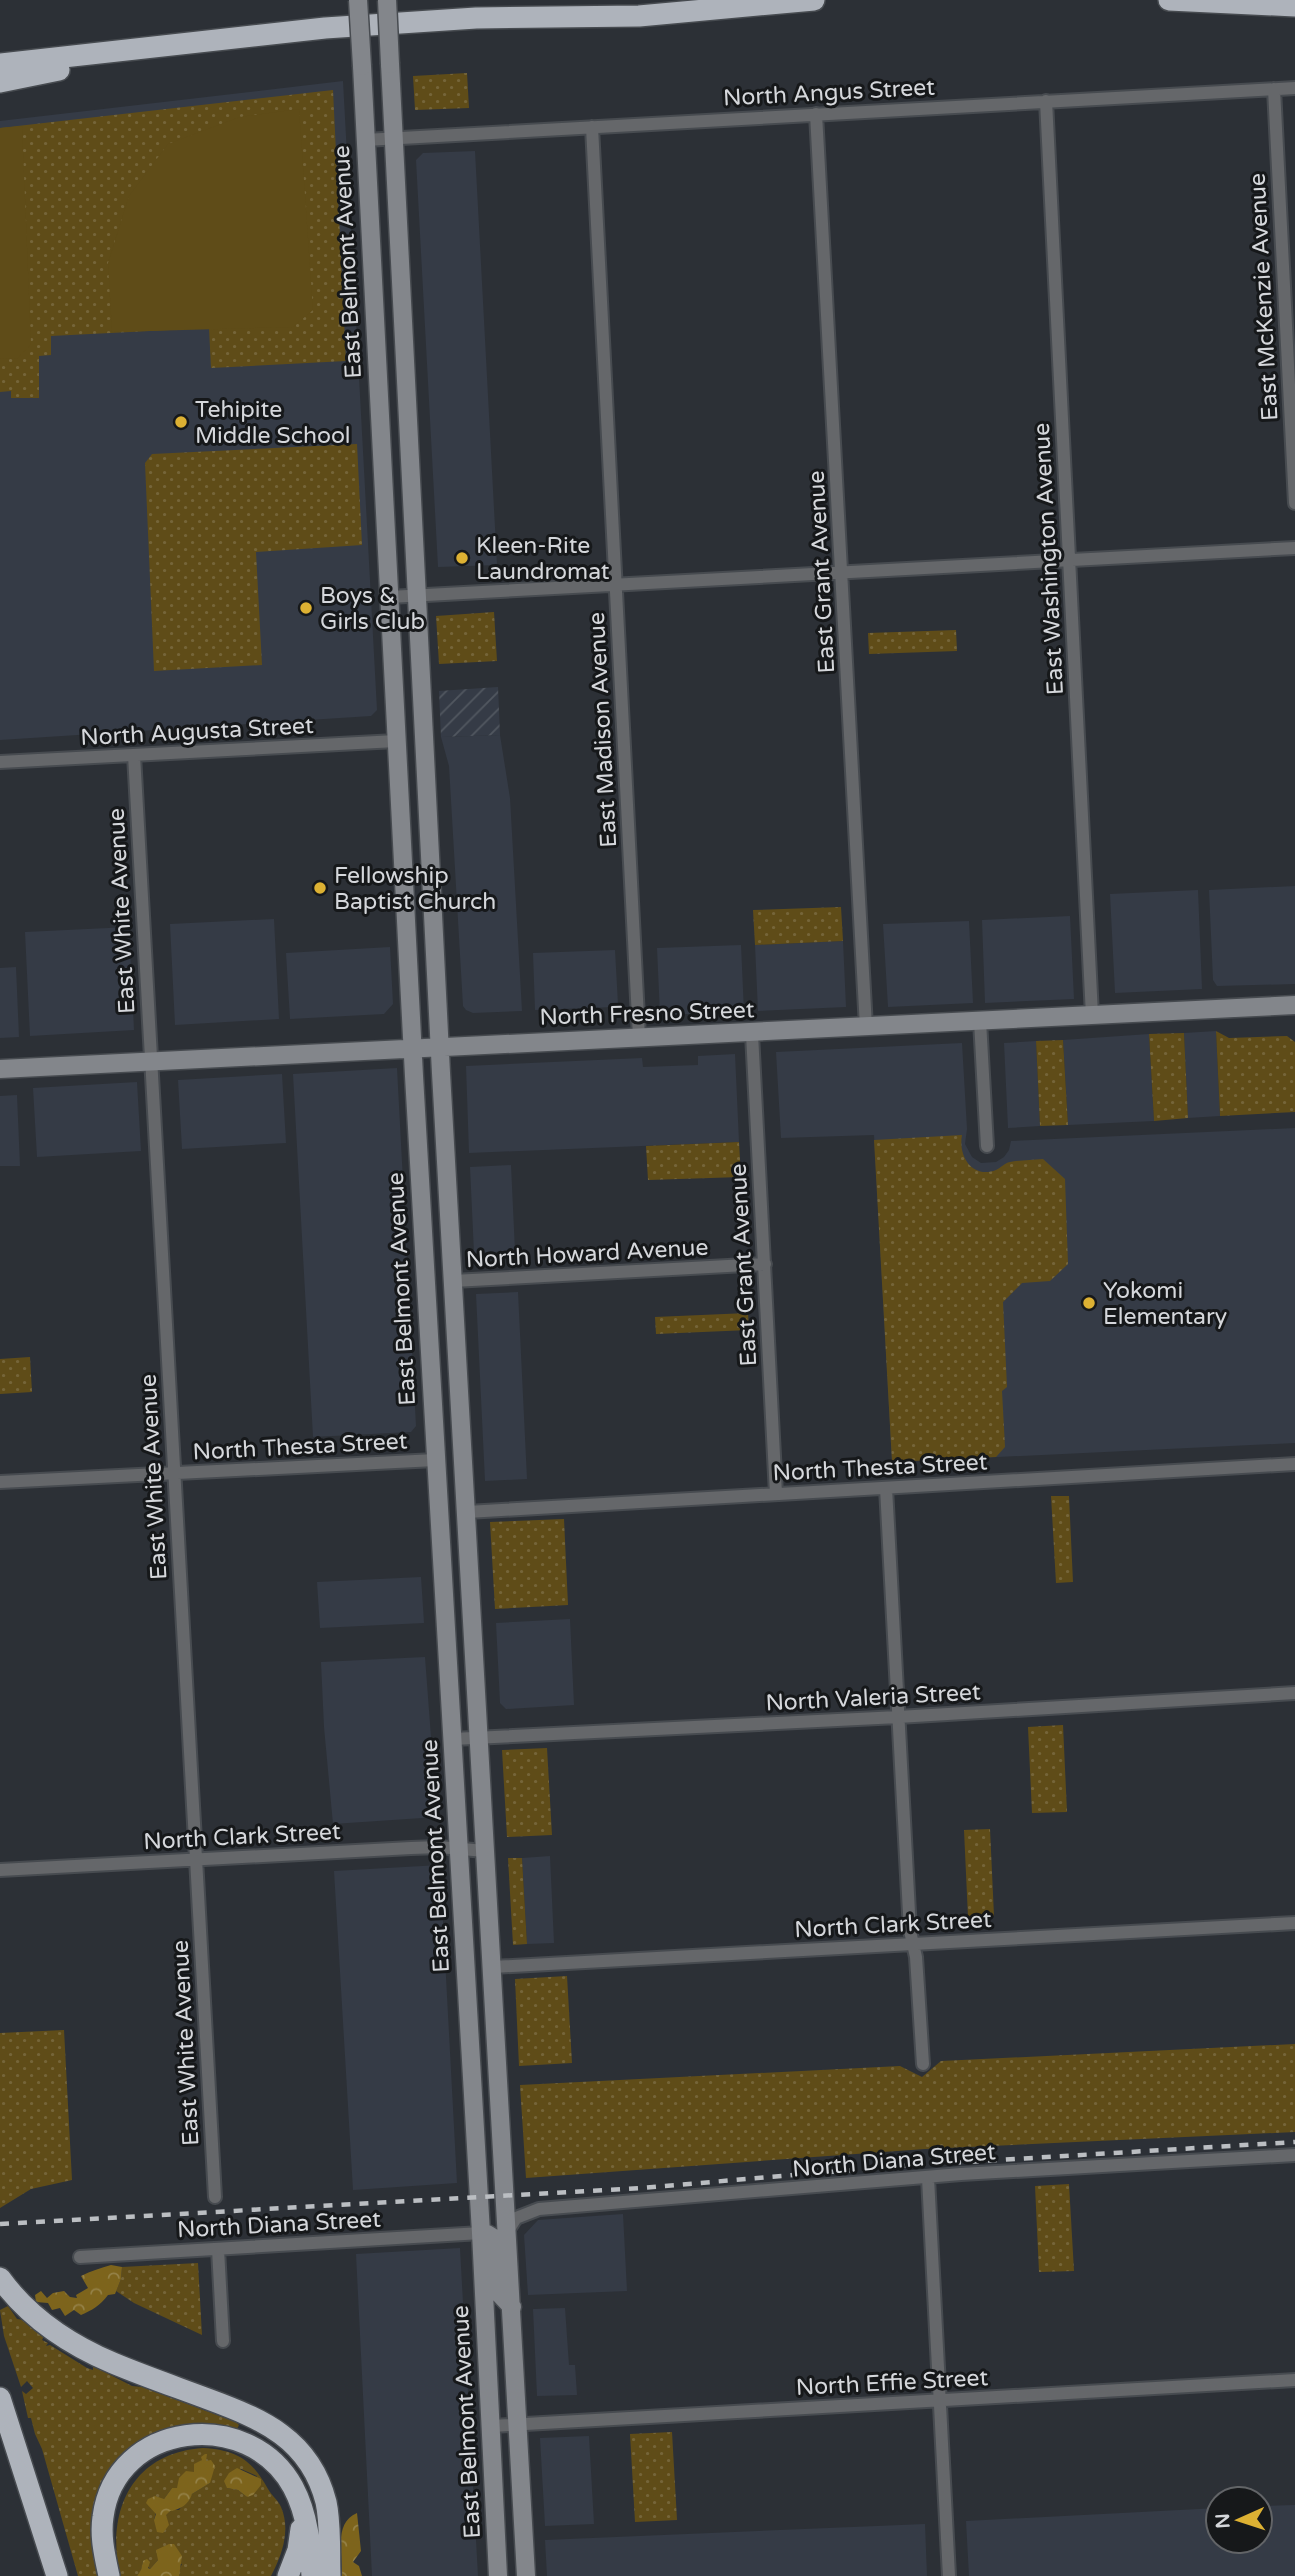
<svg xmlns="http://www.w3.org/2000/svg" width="1295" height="2576" font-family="'Varela Round',sans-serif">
<defs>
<pattern id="industrial-furrows" width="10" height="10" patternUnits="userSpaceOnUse" patternTransform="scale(1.75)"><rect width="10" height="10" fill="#353b46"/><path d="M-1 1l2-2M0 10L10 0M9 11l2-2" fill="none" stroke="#515760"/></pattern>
<pattern id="grass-dots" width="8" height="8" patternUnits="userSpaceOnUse" patternTransform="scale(1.75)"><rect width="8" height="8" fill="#5f4c18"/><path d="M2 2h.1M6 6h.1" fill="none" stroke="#756539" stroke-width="1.8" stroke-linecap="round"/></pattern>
<pattern id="forest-crowns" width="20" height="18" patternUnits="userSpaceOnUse" patternTransform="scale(1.75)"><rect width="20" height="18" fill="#7d641c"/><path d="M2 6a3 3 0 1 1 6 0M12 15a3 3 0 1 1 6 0" fill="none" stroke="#948147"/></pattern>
</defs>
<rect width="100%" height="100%" fill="#2c3036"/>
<path fill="#353b46" d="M343,81L377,710L371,716L0,740V121Z
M475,151L497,565L438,567L416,160L423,153Z
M500,735L510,798L522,1011L473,1013L466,1010L463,1006L449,766L441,737Z
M1295,886V984L1217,986L1213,980L1209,890Z
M1198,890L1202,989L1115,993L1110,894Z
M1070,916L1074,999L985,1003L982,920Z
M274,919L279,1019L175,1025L170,924Z
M969,921L973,1003L888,1007L883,924Z
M129,927L134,1030L30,1036L25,932Z
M843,941L846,1007L758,1011L755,945Z
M741,945L744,1012L660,1015L657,948Z
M390,947L393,1004L384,1014L290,1019L286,953Z
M615,950L618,1004L614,1007L535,1010L533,953Z
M16,967L19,1037L0,1038V968Z
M1216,1031L1220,1116L1188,1118L1184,1033Z
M1149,1034L1154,1121L1068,1125L1063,1040Z
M1036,1041L1040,1126L1008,1128L1004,1043Z
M962,1043L967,1129L965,1144L972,1157L981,1163L996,1162L1004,1157L1009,1150L1011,1141L1295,1128V1443L892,1462L874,1135L781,1138L776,1052Z
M735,1054L739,1142L469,1153L466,1066L642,1058L643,1067L698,1065V1056Z
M397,1068L416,1426L411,1432L313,1437L293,1074Z
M282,1074L286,1143L182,1149L178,1080Z
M137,1082L141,1151L37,1157L33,1088Z
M17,1095L20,1166H0V1096Z
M511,1165L515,1251L474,1253L470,1167Z
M518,1292L527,1479L485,1481L476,1294Z
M421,1577L424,1623L320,1628L317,1582Z
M570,1619L574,1705L506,1709L500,1703L496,1623Z
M425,1657L437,1817L333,1824L324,1727L321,1662Z
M550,1856L554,1943L527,1944L522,1858Z
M440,1865L457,2183L353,2190L334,1871Z
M623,2214L627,2291L528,2295L524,2235L538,2220Z
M460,2248L478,2576H372L356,2254Z
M565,2308L569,2365H575L577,2395L537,2396L533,2309Z
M589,2436L594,2524L545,2526L540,2438Z
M1295,2505V2576H969L966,2521L1218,2508V2541H1260V2506Z
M925,2524L927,2576H547L545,2540Z"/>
<path fill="url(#industrial-furrows)" d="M498,687L500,735L441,737L439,691Z"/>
<path fill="url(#grass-dots)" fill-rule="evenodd" d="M467,73L469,108L415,110L413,76Z
M333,90L346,361L211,368L209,328L51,336V355L39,356V398H11V391L0,392V128Z
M357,444L362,545L256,552L262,665L154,671L145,463L152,454Z
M494,612L497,661L439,664L436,616Z
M956,630L957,651L869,654L868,633Z
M841,907L843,941L755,945L753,910Z
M1216,1031L1229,1038L1287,1036L1295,1042V1112L1220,1116Z
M1184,1033L1188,1118L1154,1121L1149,1034Z
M1063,1040L1068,1125L1040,1126L1036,1041Z
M962,1135C958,1156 972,1179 996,1170C1001,1168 1004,1163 1010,1162C1021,1160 1032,1160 1043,1159L1065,1179L1068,1264L1050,1281L1022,1283L1003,1302L1007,1387L1002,1391L1005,1447L996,1457L892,1462L874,1140Z
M739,1142L741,1177L648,1180L646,1146Z
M748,1313L749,1330L656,1334L655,1317Z
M30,1357L32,1392L0,1394V1359Z
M1051,1496H1069L1073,1582L1056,1583Z
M564,1519L568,1605L495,1609L490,1522Z
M1063,1725L1067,1812L1032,1813L1028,1727Z
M547,1748L552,1835L507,1837L502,1750Z
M990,1829L994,1916L968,1917L964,1830Z
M508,1858H522L527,1944L513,1945Z
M567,1976L572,2063L519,2066L515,1979Z
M64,2030L72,2180L31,2189L0,2208V2033Z
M1295,2044V2132L925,2149L526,2178L520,2085L900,2066L922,2077L941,2061Z
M1069,2184L1074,2271L1039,2272L1035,2186Z
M198,2263L202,2335L134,2303L116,2291L121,2279L122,2267Z
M8,2306L17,2319L23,2320L25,2318L44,2336L42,2340L48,2343L46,2346L50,2345L87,2368L93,2370V2366L132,2386L142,2387L236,2422L239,2425L236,2431L153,2437L134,2446L122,2460L119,2457L113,2470L99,2576H78L42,2449L35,2434L31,2418H28L22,2391L26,2394L33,2388L27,2381L21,2387L4,2336L0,2310Z
M672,2432L677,2520L635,2522L630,2434Z
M203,2448C237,2450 252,2460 268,2489C272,2496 278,2500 281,2507C291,2530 282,2555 271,2576H179L178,2572L182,2564L158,2560L150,2569L143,2561L141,2571L137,2576H120C106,2512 131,2453 203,2448ZM202,2460L205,2461L210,2483L192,2494L179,2510H170L154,2520L159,2499H164L172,2488H177L194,2472ZM241,2469L257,2476L247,2497L238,2490L227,2488Z"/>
<path fill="url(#forest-crowns)" d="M111,2265L122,2267L121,2279L115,2294L108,2295C100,2306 92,2310 81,2315L74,2310L65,2316L60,2308L52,2310L48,2303L36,2302L35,2295L41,2291L47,2298L53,2293L64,2291L70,2297L77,2298L76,2295L88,2288L81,2276C91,2271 101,2268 111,2265Z
M205,2454H207L206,2461L211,2460L215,2466L210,2483L192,2494C189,2504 180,2510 170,2511L166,2515L169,2525L163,2533L157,2532L154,2520L156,2514L146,2503L148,2499L155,2496L164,2499L172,2488H177L179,2478L186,2471L194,2472V2464L202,2460L201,2457Z
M237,2468L261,2479V2485L253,2495L247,2497L238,2490L227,2488L224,2481L229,2473Z
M357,2513L361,2551L353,2562L359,2566L362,2576H342C343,2555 333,2523 357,2513Z
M169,2544H174L182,2556L179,2576H137L141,2570L143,2561L147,2559L150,2562L148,2568L150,2569L158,2560L156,2550Z"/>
<path fill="#5f4c18" d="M299,109L313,310L293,327L112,332L108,263L129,196L168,144L240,117Z
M22,126L31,344L18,358L0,359V128Z"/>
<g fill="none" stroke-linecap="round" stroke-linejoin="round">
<defs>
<path id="minor" d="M1274,89L1295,503
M1046,101L1092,1015
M816,114L866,1027
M592,127L639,1037
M365,140L1295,88
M389,597L1295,548
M134,755L215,2197
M0,762L396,741
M980,1021L987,1146
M752,1034L776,1494
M453,1281L765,1264
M0,1482L435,1460
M886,1488L910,1931L916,1957L923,2064
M467,1512L1295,1464
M453,1739L898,1717L1295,1693
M0,1870L411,1848L439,1847L485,1851
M493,1967L1295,1923
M928,2178L949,2576
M507,2232L516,2218L539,2209L961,2174L1295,2155
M218,2249L223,2341
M80,2257L481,2233
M491,2426L1295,2380"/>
<path id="secondary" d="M390,64L441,1073L526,2576
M362,66L414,1076L481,2233L498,2576
M0,1069L1295,1005
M481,2233L487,2234L492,2237L497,2291L512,2307"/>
<path id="motorway" d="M1169,0L1295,6
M0,64L325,28L476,18L639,16L814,0
M0,82L59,70
M0,2278C29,2318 68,2344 113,2363C144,2376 176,2387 208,2399C262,2419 310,2439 326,2502C331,2525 329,2552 330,2576
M0,2398L57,2576
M109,2576C105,2557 100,2537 103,2517C115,2421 249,2406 293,2487C308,2515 310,2545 312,2576
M288,2576L298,2550L301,2529"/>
</defs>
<use href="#minor" stroke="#474b50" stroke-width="16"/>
<use href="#secondary" stroke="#474b50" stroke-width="21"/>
<use href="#motorway" stroke="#474b50" stroke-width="24"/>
<use href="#minor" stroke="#65676a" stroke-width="12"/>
<use href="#secondary" stroke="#83868b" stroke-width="18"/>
<use href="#motorway" stroke="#aeb3bb" stroke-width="21"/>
<path stroke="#bbbec2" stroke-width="4.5" stroke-dasharray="9 9" stroke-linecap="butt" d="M0,2224L641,2188L899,2166L1295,2142"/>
<defs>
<path id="secondary-bridge" d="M358,0L362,66
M387,0L390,64"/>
</defs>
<use href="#secondary-bridge" stroke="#474b50" stroke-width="21" stroke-linecap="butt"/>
<use href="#secondary-bridge" stroke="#83868b" stroke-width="18"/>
</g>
<g fill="#ddb133" stroke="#16181a" stroke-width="2.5">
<circle cx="181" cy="422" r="7"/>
<circle cx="462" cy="558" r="7"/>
<circle cx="306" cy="608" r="7"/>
<circle cx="320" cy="888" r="7"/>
<circle cx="1089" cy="1303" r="7"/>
</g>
<g text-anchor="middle" stroke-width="6" stroke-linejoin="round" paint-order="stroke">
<g font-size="23" fill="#d5d7db" stroke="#16181a">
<text transform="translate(829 92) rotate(-3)" y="8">North Angus Street</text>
<text transform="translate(347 262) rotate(-93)" y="8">East Belmont Avenue</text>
<text transform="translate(1263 297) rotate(-93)" y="8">East McKenzie Avenue</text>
<text transform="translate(1048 559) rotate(-93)" y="8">East Washington Avenue</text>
<text transform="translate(821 572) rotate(-93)" y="8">East Grant Avenue</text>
<text transform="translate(602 730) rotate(-93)" y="8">East Madison Avenue</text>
<text transform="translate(197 731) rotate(-3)" y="8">North Augusta Street</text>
<text transform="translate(121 911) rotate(-93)" y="8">East White Avenue</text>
<text transform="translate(647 1013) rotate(-2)" y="8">North Fresno Street</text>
<text transform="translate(587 1253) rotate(-3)" y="8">North Howard Avenue</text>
<text transform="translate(743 1265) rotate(-93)" y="8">East Grant Avenue</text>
<text transform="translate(401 1289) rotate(-93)" y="8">East Belmont Avenue</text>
<text transform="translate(300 1446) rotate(-3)" y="8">North Thesta Street</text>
<text transform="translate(880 1467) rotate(-3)" y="8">North Thesta Street</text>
<text transform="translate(153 1477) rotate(-93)" y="8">East White Avenue</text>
<text transform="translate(873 1697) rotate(-3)" y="8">North Valeria Street</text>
<text transform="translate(242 1836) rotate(-3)" y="8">North Clark Street</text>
<text transform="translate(435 1856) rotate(-93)" y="8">East Belmont Avenue</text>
<text transform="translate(893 1924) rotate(-3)" y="8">North Clark Street</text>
<text transform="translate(185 2043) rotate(-93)" y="8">East White Avenue</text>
<text transform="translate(894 2160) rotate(-5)" y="8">North Diana Street</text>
<text transform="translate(279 2224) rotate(-3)" y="8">North Diana Street</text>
<text transform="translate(892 2382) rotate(-3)" y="8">North Effie Street</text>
<text transform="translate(466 2422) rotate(-93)" y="8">East Belmont Avenue</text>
</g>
<g font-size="23" fill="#d5d7db" stroke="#16181a" text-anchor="start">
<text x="195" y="417">Tehipite<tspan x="195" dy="26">Middle School</tspan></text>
<text x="476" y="553">Kleen-Rite<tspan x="476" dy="26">Laundromat</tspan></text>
<text x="320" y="603">Boys &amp;<tspan x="320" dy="26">Girls Club</tspan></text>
<text x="334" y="883">Fellowship<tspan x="334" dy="26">Baptist Church</tspan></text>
<text x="1103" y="1298">Yokomi<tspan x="1103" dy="26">Elementary</tspan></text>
</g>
</g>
<g transform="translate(1239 2520) rotate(267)"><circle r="33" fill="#16181a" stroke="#626467" stroke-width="2"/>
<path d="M0-5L12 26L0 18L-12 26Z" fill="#ddb133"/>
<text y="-10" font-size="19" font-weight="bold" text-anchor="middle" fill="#d5d7db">N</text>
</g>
</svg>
